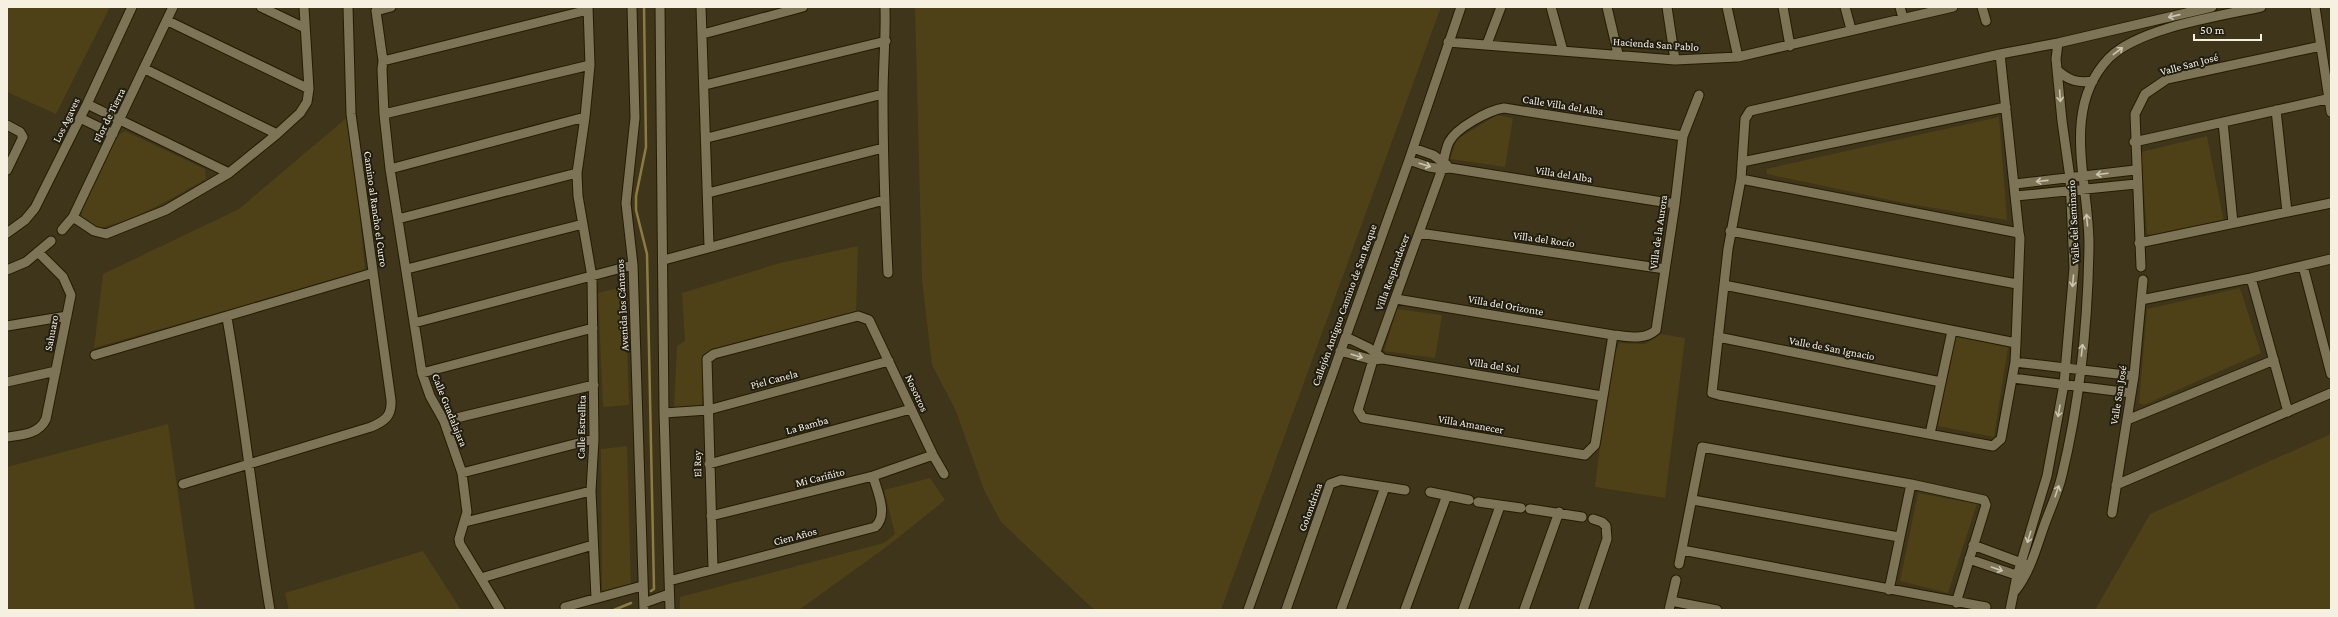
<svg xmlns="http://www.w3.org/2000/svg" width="2338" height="617" font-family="'Crimson Pro',serif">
<rect width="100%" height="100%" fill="#3e351a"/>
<path fill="#4e4117" d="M7,7H110L56,114L7,92Z
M915,7H1441L1221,610H1097L1092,608L1001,522L984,490L956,411L932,365L922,280Z
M351,114L365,271L94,348L103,274L239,209Z
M1497,115L1513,118L1505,167L1450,159L1457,139Z
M1999,117L2007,220L1909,204L1767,174L1766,169Z
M125,131L205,169L206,179C171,199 136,220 96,229L82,217V211L118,135Z
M2207,136L2224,222L2152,237L2147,233L2141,152Z
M858,246L856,314L704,354L702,406L674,409L677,346L685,341L682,293L780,263Z
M625,286L629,405L603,407L598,293Z
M2240,288L2261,353L2144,405L2139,403L2147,309Z
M1397,309L1442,315L1435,358L1384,351Z
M1661,334L1685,338L1665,498L1595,487L1603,420L1615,353L1619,343L1645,344Z
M1954,336L2008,347L1994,437L1938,426Z
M168,424L195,610H7V467Z
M2331,434V610H2095L2150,514Z
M627,446L631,587L602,595L601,449Z
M930,478L945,500L889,545L799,610H680V597L884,543L895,534L884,490Z
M1918,493L1977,504L1948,593L1900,581Z
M423,551L461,610H289L285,593Z"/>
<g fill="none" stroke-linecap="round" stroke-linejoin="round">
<path stroke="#8b7c44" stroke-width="2.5" d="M644,7L646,147L636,196V210L647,254L654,589L651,591
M614,610L631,603"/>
<defs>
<path id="minor" d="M261,7L305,28
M588,7L590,65L585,117L577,173L578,196L592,277L594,439L591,491L596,598
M632,7L635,118L626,203L633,265L644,610
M660,7L664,413L670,610
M701,7L709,246
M885,7C886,37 883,66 883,96C883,155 885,214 888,273
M1551,7L1563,51
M1607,7L1618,54
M1667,7L1675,60
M1727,7L1738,57
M1783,7L1790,46
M1845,7L1851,29
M1900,7L1903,18
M1982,7L1986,21
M2315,7L2331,112
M168,21L309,89
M703,34L803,7
M1448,42L1675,60L1738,57L1953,7
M1487,44L1501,7
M383,61L376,11L391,7
M145,69L277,134
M2058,71C2070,81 2078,83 2093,81
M705,85L886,41
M87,104L229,173
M2276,110L2287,212
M384,114L382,69L383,61L588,10
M80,118L113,134
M2223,122L2233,223
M7,125L20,132L23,137L7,170
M707,138L883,94
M2134,142L2331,98
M1413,148L1433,155L1447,165
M1409,160L1429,167L1442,169L1450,168L1675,204
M1742,162L2006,107
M390,169L384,114L590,65
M1741,179L1745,119L1750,111L2000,54
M2015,184L2135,170
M708,193L883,148
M2016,196L2136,184
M73,217L94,231L106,234L166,210L229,173L277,134L300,113L307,102L309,89L304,7
M398,219L577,173
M62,230L73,217L173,7
M1730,231L2017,284
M7,233L25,220L35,208L87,104L132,7
M1419,233L1665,269
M2019,233L2000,54L2058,43L2212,7
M2139,243L2331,203
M664,260L884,200
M2303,266L2331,374
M2141,267L2135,114L2145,94L2167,79L2321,46
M407,269L583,224
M7,270L26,262L51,241
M2251,278L2288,412
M1724,285L2016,343L2020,238L2019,233L1741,179L1728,249L1712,393L1719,395L1993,446L2001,439L2015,362L2016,343
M1396,299L1613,335C1628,336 1644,341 1656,330L1675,204L1683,136L1699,95
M2141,300L2251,278L2331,259
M227,318C244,415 254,513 270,610
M414,323L633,265
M7,326L67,316
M1613,335L1595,445L1585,455L1363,418L1358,410L1373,360L1442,169C1444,161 1445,150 1449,142C1456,128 1489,110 1504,108L1683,136
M1346,337L1369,348L1381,357
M1718,337L1941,382
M1340,351L1373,360L1383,359L1602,396
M95,355L373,273
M2015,362L2134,376
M422,373L593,328
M2013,378L2131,393
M7,382L56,371
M664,413L708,410L889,361
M2127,420L2274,360
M444,421L594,385
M1930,434L1952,331
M7,437C23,435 39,434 46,419L71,295L63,277L39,253
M709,464L911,409
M462,473L594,439
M183,484L371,427C385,421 392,416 391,400L351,114L348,7
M2116,485L2331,393
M1430,492L1469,500
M1693,500L1899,537
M1478,502L1521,508
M1530,509L1582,517
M2112,513L2134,376L2143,280
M711,516L873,476L933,455
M465,522L591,491
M1973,545L2027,565
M1682,550L1986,607
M1969,559L2022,577
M1679,564L1702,447L1911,484L1984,500L1986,505L1956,603
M713,568L707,359L714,354L858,316L869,320L933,455L944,474
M481,578L593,545
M669,581L875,527C889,515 877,491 873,476
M1889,590L1911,484
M2015,591C2030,572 2036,549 2044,526C2050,509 2058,493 2062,475C2080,401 2088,321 2089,244C2089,182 2060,109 2109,58C2139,28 2219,16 2261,7
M1671,601L1717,610
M644,603L669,594
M565,607L642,586
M500,610L460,544L459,539L467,512L462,473L444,421L430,396L422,373L390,169L585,117
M1248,610L1409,160L1461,7
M1286,610L1330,484L1341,480L1405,490
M1341,610L1385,487
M1405,610L1447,495
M1463,610L1500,506
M1524,610L1559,512
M1583,610L1607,539L1606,526L1602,522L1593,519
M1669,610L1676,580
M2010,610L2017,576L2047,476L2064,384L2074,268L2070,178L2062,121L2056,59L2058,43"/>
</defs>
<use href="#minor" stroke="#241c02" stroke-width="11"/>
<use href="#minor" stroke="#7d7356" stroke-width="9"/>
</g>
<defs><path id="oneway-shaft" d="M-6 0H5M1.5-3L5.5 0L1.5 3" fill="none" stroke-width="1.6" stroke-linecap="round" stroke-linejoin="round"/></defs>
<g stroke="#cbc4b0">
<use href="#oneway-shaft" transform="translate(2174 16) rotate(167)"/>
<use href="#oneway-shaft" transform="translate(2118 51) rotate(-37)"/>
<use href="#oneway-shaft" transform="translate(2060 96) rotate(86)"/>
<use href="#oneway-shaft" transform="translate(1425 165) rotate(17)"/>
<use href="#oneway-shaft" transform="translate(2102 174) rotate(173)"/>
<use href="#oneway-shaft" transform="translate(2042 181) rotate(174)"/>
<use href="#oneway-shaft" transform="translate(2087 220) rotate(-95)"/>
<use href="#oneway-shaft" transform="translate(2073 281) rotate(95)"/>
<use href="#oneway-shaft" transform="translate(2082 350) rotate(-84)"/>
<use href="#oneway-shaft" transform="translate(1357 356) rotate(17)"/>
<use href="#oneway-shaft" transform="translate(2059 411) rotate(100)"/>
<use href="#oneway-shaft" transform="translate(2057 491) rotate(-71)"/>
<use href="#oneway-shaft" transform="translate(2029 537) rotate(107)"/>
<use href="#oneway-shaft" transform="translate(1997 569) rotate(19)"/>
</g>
<g text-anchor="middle" stroke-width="4" stroke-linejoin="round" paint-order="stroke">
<g font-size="11" fill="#f5f0e0" stroke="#211d11">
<text transform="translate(1656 44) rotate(4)" y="4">Hacienda San Pablo</text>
<text transform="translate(2189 64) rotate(-15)" y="4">Valle San José</text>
<text transform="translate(1563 105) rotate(9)" y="4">Calle Villa del Alba</text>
<text transform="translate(109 115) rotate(-64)" y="4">Flor de Tierra</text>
<text transform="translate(66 120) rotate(-64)" y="4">Los Agaves</text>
<text transform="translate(1564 174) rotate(9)" y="4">Villa del Alba</text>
<text transform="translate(376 209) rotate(82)" y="4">Camino al Rancho el Curro</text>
<text transform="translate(2073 222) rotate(-93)" y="4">Valle del Seminario</text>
<text transform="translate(1658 232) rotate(-82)" y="4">Villa de la Aurora</text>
<text transform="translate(1544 239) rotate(8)" y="4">Villa del Rocío</text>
<text transform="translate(1392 272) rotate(-70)" y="4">Villa Resplandecer</text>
<text transform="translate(622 305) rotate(-93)" y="4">Avenida los Cántaros</text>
<text transform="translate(1344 305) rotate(-70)" y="4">Callejón Antiguo Camino de San Roque</text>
<text transform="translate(1506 305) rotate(10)" y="4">Villa del Orizonte</text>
<text transform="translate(51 333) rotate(-79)" y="4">Sahuaro</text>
<text transform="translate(1832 348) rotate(11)" y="4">Valle de San Ignacio</text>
<text transform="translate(1494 365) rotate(9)" y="4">Villa del Sol</text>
<text transform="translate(774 379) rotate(-15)" y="4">Piel Canela</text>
<text transform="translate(917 393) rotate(65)" y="4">Nosotros</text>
<text transform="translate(2118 395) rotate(-81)" y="4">Valle San José</text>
<text transform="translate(450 410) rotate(68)" y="4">Calle Guadalajara</text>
<text transform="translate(1471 424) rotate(10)" y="4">Villa Amanecer</text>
<text transform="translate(807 425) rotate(-15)" y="4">La Bamba</text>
<text transform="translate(581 427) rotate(-89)" y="4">Calle Estrellita</text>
<text transform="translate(697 464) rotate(-91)" y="4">El Rey</text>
<text transform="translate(820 477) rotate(-14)" y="4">Mi Cariñito</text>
<text transform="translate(1310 507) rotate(-70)" y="4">Golondrina</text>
<text transform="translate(795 536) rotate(-15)" y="4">Cien Años</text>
</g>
</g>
<rect width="2338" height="617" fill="none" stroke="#f5f0e0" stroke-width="16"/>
<path d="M2194 34v6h67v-6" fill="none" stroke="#f5f0e0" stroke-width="2"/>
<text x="2200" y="34" font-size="12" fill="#f5f0e0" stroke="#211d11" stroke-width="3" paint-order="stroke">50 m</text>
</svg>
